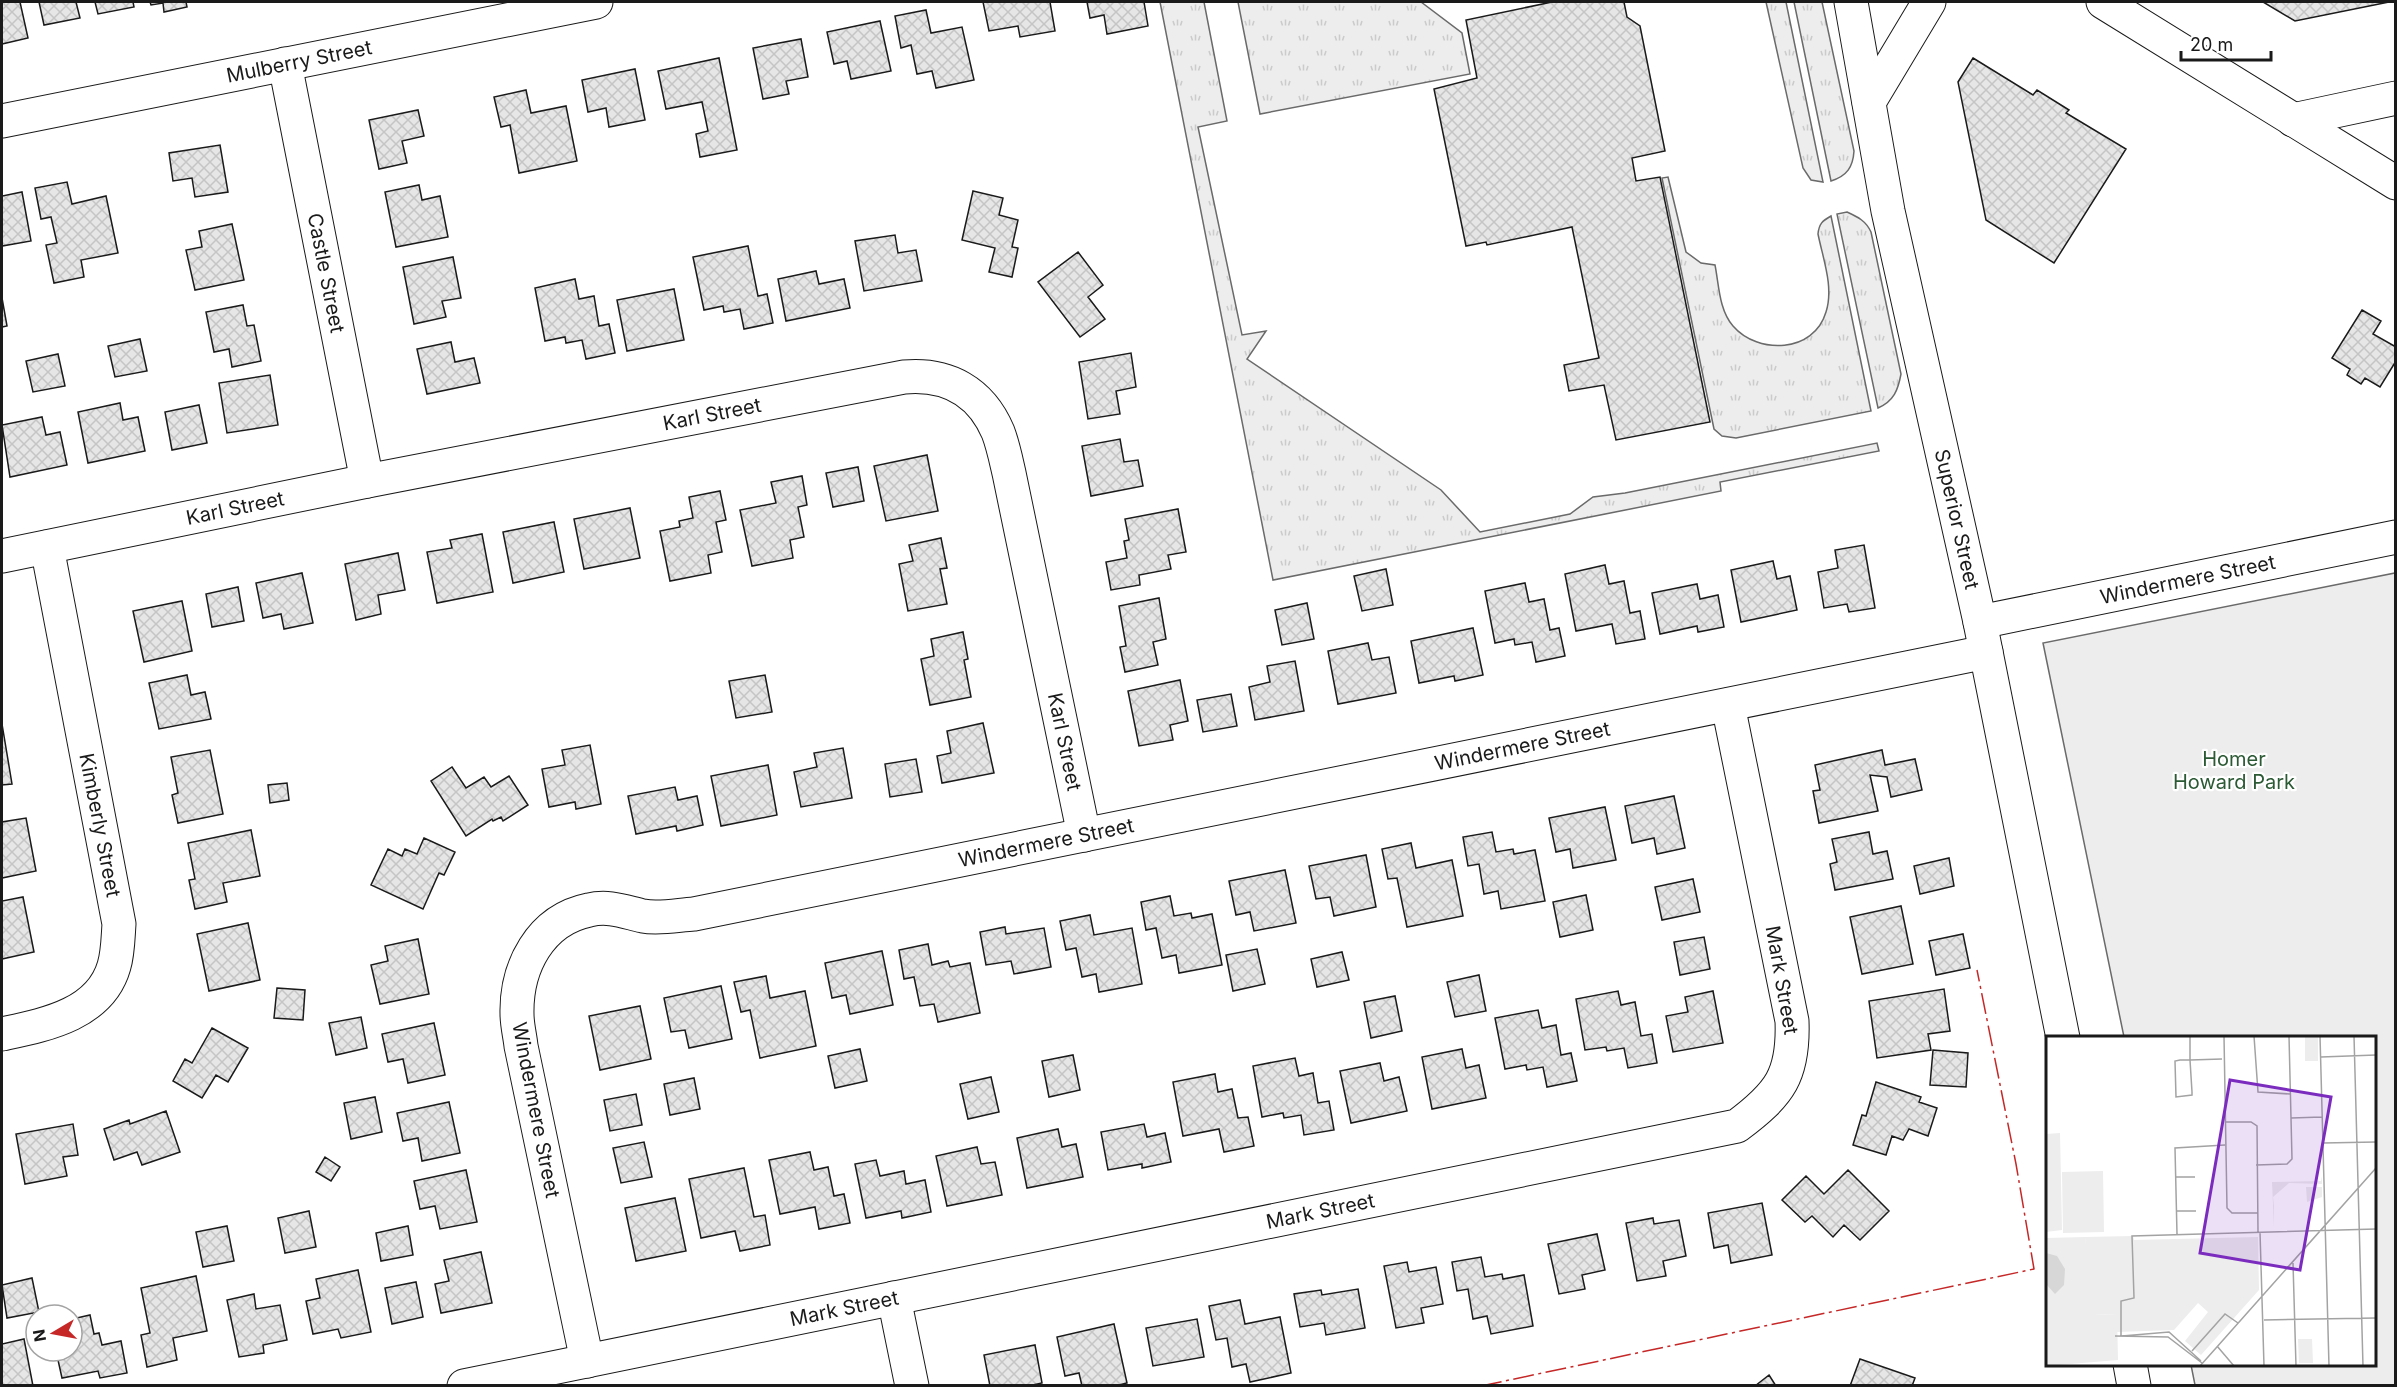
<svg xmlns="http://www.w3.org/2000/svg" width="2397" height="1387" font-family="Inter,sans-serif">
<defs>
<pattern id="grass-tufts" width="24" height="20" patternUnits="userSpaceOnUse" patternTransform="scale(1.5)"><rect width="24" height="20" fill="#ededed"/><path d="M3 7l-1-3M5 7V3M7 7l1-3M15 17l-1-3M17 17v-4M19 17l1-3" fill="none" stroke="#cbcbcb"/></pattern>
<pattern id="building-cross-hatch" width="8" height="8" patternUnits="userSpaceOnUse" patternTransform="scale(1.5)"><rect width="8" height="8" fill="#e6e6e6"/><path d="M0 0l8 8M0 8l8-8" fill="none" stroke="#c5c5c5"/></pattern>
</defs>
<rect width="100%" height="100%" fill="#fff"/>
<path fill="url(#grass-tufts)" stroke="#6a6a6a" stroke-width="1.5" d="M1160,2H1204L1227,121L1198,127L1242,335L1266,331L1247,359L1441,490L1480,532L1570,514L1593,497L1625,493L1877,443L1879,451L1720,482L1721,491L1273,580Z
M1238,2H1421L1462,33L1470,74L1260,114Z
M1766,2H1786L1823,182L1811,180L1803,168Z
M1794,2H1822L1854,151C1853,167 1847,176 1831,181Z
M1668,177L1686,252L1701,263L1715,265C1719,285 1719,310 1733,326C1758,355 1814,353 1826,312C1834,287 1823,259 1818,234C1819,224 1822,221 1831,216L1871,411L1736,438L1722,436L1714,429L1662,178Z
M1847,212C1858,217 1866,221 1871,232L1901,374C1898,390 1894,401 1878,408L1837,214Z"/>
<path fill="#ededed" stroke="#6a6a6a" stroke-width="1.5" d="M2395,573V1385H2195L2191,1365L2374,1364V1038L2124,1037L2043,643Z"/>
<path fill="url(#building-cross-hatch)" stroke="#1a1a1a" stroke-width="1.5" d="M2,2H20L28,38L2,44Z
M39,2H76L80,18L44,25Z
M95,2H133L134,7L98,14Z
M150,2H186L187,7L164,12L163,3L151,5Z
M983,2H1050L1055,31L1020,37L1018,26L989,31Z
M1087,2H1144L1148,26L1107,34L1104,15L1090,18Z
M1552,2H1624L1627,17L1640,26L1665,151L1632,158L1636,181L1660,177L1710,422L1616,440L1604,385L1569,391L1564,365L1599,358L1572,227L1487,245L1486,242L1466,246L1434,89L1477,78L1466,20Z
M2263,2H2389L2295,21Z
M926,10L931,33L962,27L974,80L936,88L932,71L917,74L911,45L901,48L895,16Z
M880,21L891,71L851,79L847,61L834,64L827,32Z
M801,39L808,77L786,81L789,94L763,99L753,48Z
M719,58L737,150L700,157L696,134L708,131L702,102L666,109L658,71Z
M1973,58L2033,95L2037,90L2069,110L2066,113L2126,149L2054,263L1986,220L1958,82Z
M635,69L645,120L609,127L606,108L588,112L582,80Z
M526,90L531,113L566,106L577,161L519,173L510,125L501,127L494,97Z
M418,110L424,136L402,141L407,163L379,169L369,120Z
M220,145L228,192L195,197L192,178L173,181L169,153Z
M67,182L72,204L106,196L118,253L81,260L84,277L54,283L46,245L57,243L51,217L41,219L35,188Z
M419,185L422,200L440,196L448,237L396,247L385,192Z
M973,191L1003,198L999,215L1018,220L1012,247L1018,248L1012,277L989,272L995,248L962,240Z
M22,192L31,241L2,246V196Z
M232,224L244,280L195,290L186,250L202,247L199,231Z
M895,235L898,253L916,250L922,281L864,291L855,241Z
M748,246L758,296L767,294L773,323L744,329L740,309L724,312L723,306L704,310L693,257Z
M1078,252L1103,285L1088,297L1105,319L1080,337L1038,282Z
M453,257L461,298L442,301L446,317L414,324L403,267Z
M816,271L819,284L844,279L850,308L786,321L778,279Z
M575,279L579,299L594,296L599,326L609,324L615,353L586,359L582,340L566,343L565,337L545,341L535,288Z
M674,289L684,340L627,351L617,300Z
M2,298L7,326L2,327Z
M243,305L247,326L254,325L261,361L232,367L229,349L214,352L206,312Z
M2362,310L2381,321L2373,334L2396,347V361L2380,387L2365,378L2361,384L2347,375L2350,369L2332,358Z
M140,339L147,371L115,377L108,346Z
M451,342L455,362L474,358L480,383L427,394L417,349Z
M1131,353L1136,387L1116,391L1120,414L1088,419L1079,362Z
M58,354L65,386L33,392L26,361Z
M270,375L278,425L227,433L219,383Z
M120,403L123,420L138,417L145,451L88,463L78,412Z
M199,405L207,443L172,450L165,412Z
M42,417L46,435L60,432L67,465L10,477L2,425Z
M1120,439L1124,462L1138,460L1143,486L1091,496L1082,446Z
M927,455L938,511L886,521L874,466Z
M858,467L864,501L833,507L826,473Z
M802,476L807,505L798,507L804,537L790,540L793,558L752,566L740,510L776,503L771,482Z
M720,491L726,520L716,522L722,552L708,555L711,573L670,581L660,531L680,527L679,521L693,518L689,497Z
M630,508L640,558L584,569L574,519Z
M1178,509L1186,552L1168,555L1171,569L1139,575L1140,585L1111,590L1106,562L1127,558L1124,541L1129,540L1125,519Z
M554,522L564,572L513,583L503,532Z
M482,534L493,592L437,603L427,552L452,548L450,540Z
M941,538L947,568L940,569L947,604L908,611L899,564L913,561L909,545Z
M1864,545L1875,608L1849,612L1847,604L1824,608L1818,572L1838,568L1835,550Z
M398,553L405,590L378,595L381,614L356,620L345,564Z
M1773,561L1777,579L1790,576L1797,610L1741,622L1731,570Z
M1605,565L1609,584L1624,581L1630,613L1640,611L1645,639L1616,644L1612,624L1576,631L1565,574Z
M1386,569L1393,605L1362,611L1354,576Z
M302,573L313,623L284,629L281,614L263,618L256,583Z
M1525,583L1529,602L1544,599L1550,630L1559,628L1565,656L1536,662L1532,642L1515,645L1514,639L1495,643L1485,591Z
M1697,584L1700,599L1718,595L1724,627L1698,632L1697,626L1660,634L1652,593Z
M238,587L244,621L212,627L206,594Z
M1159,598L1166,639L1153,642L1158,665L1125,672L1120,647L1126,646L1119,606Z
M182,601L192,651L144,662L133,611Z
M1307,603L1314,639L1282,645L1275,610Z
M1473,628L1483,675L1455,681L1454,676L1419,683L1411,641Z
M963,632L968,659L964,660L971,697L930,705L921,659L934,656L931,639Z
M1368,643L1372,660L1389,657L1396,693L1338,704L1328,651Z
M1295,661L1304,711L1255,720L1249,687L1270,682L1267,666Z
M187,675L191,695L205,692L211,719L159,729L149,683Z
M765,675L772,712L736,718L729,681Z
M1180,680L1188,721L1170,725L1173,740L1139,746L1128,691Z
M1231,694L1237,726L1203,732L1197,700Z
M983,723L994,773L942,783L937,756L951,753L947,731Z
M2,724L12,784L2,785Z
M590,745L601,804L576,809L575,802L549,807L542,769L565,765L562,750Z
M843,748L852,798L801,807L794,772L817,767L814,753Z
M210,750L223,814L178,823L172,795L178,793L171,757Z
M1882,750L1885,765L1915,759L1922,790L1891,797L1887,777L1870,775L1878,811L1819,823L1813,791L1820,790L1815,765Z
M916,759L922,792L890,797L885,764Z
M768,765L777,815L721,826L711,776Z
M452,767L466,788L484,777L491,787L509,776L528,805L503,821L501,817L493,821L492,819L466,836L431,781Z
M287,783L289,800L270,803L268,785Z
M675,787L678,800L697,796L703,825L677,831L676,826L636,834L628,796Z
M1674,796L1685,848L1657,854L1654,838L1632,843L1625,806Z
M1605,807L1616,860L1573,868L1570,849L1556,852L1549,818Z
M26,818L36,871L2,878V822Z
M251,830L260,876L223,883L227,902L195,909L189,880L195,879L188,843Z
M1492,832L1496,852L1513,849L1514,854L1535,850L1545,901L1501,909L1498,891L1484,894L1479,864L1468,866L1463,837Z
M1869,832L1873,854L1887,851L1893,879L1835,890L1830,864L1837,862L1832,839Z
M424,838L455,852L444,875L439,873L423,909L371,885L388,849L402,856L405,849L417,854Z
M1411,843L1416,868L1452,860L1463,916L1407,927L1397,878L1388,879L1382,849Z
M1366,855L1376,907L1334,916L1330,897L1316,899L1309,866Z
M1949,858L1954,886L1920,894L1914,866Z
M1285,870L1296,923L1254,931L1250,912L1236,915L1229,881Z
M1693,879L1700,912L1662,920L1655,887Z
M1586,895L1593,930L1560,937L1553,902Z
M1170,896L1174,916L1191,913L1192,918L1212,914L1222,965L1179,973L1176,955L1162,958L1156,928L1146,930L1141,902Z
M23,897L34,952L2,959V901Z
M1901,906L1913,964L1862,974L1850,917Z
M1090,915L1094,935L1132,928L1142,984L1099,992L1096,974L1082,977L1076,948L1066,950L1060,921Z
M248,923L260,980L209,991L197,934Z
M1005,927L1006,934L1044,928L1051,967L1014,974L1011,961L986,965L980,932Z
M1963,934L1970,968L1936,975L1929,941Z
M1704,937L1710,969L1680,975L1674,942Z
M418,939L429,994L380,1004L371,965L388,961L385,946Z
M928,944L932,965L948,961L950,967L970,963L980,1013L938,1022L934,1004L920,1006L914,977L904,979L899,950Z
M1257,949L1265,984L1233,991L1226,955Z
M882,951L893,1005L850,1014L846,995L832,998L825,963Z
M1342,952L1349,980L1317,987L1311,959Z
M1479,975L1486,1011L1455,1017L1447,982Z
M766,976L770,998L805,991L816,1046L760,1058L750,1010L741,1012L734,982Z
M721,986L732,1039L689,1048L685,1030L671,1032L664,998Z
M277,988L305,990L303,1020L274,1018Z
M1944,989L1950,1031L1928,1034L1931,1050L1877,1058L1869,1001Z
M1618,991L1621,1005L1635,1002L1641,1036L1652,1034L1657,1063L1628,1068L1624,1048L1607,1051L1606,1047L1585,1050L1576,999Z
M1713,991L1723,1043L1673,1052L1666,1016L1688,1012L1685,997Z
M1395,996L1402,1031L1371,1038L1364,1002Z
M640,1006L651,1059L600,1070L589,1016Z
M1538,1010L1542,1028L1556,1025L1561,1055L1571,1053L1577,1081L1547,1087L1543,1067L1527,1070L1526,1065L1505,1069L1495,1018Z
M361,1017L367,1048L336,1055L329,1023Z
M434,1023L445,1075L408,1083L403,1059L388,1062L382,1034Z
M212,1028L248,1048L228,1082L216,1075L202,1098L173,1081L185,1059L192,1063Z
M860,1049L867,1081L835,1088L828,1056Z
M1462,1049L1466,1068L1479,1065L1486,1098L1432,1109L1422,1057Z
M1933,1050L1968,1053L1966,1087L1930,1085Z
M1073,1055L1080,1090L1049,1097L1042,1061Z
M1295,1058L1299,1076L1313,1073L1318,1103L1329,1101L1334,1130L1304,1135L1301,1115L1284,1118L1283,1113L1262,1117L1253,1066Z
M1380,1063L1384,1081L1399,1077L1407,1111L1351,1123L1340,1071Z
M1215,1074L1218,1092L1232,1089L1238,1118L1248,1117L1254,1146L1224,1152L1219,1129L1183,1136L1173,1082Z
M991,1077L999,1112L968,1119L960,1084Z
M694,1078L700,1109L670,1115L664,1084Z
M1876,1082L1921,1097L1919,1102L1937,1108L1928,1136L1909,1129L1903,1140L1892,1136L1886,1155L1853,1145L1862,1115L1866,1116Z
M636,1094L642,1125L610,1131L604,1100Z
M375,1097L382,1132L351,1139L344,1103Z
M449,1102L460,1153L422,1161L418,1138L403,1141L397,1113Z
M166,1111L180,1152L142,1165L137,1152L114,1160L104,1129L129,1120L130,1124Z
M73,1124L78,1155L63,1157L67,1176L25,1184L16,1134Z
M1144,1124L1147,1137L1165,1133L1171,1162L1142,1168V1164L1108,1170L1101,1132Z
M1058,1129L1062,1147L1076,1144L1083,1177L1027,1188L1017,1138Z
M644,1142L652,1177L621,1183L613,1148Z
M977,1147L981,1164L995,1162L1002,1195L947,1206L936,1156Z
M810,1152L814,1170L828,1167L834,1196L844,1194L850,1223L819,1229L815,1207L780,1214L769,1160Z
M325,1157L340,1167L331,1181L316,1172Z
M876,1160L880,1176L904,1171L906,1184L925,1180L931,1212L902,1218L901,1211L866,1218L855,1164Z
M744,1168L754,1217L765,1215L770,1245L740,1251L735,1231L701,1238L689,1179Z
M466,1170L477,1222L440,1229L435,1206L420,1209L414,1181Z
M1848,1170L1889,1211L1860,1240L1844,1225L1833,1237L1812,1216L1805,1222L1782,1200L1806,1176L1824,1194Z
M675,1198L686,1251L636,1261L625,1208Z
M1762,1203L1772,1255L1731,1263L1728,1245L1714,1248L1708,1213Z
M309,1211L316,1247L285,1253L278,1218Z
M1653,1218L1654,1224L1679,1220L1686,1256L1663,1261L1666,1276L1637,1281L1626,1223Z
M227,1226L234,1261L203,1267L196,1232Z
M408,1226L413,1255L381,1261L376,1233Z
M1597,1234L1605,1270L1582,1275L1585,1289L1559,1294L1548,1244Z
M481,1252L492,1303L441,1313L435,1284L449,1281L444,1260Z
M1481,1257L1485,1277L1502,1274L1503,1279L1524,1275L1533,1326L1491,1334L1487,1316L1473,1319L1468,1289L1457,1291L1452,1262Z
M1407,1262L1409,1272L1436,1267L1443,1304L1421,1308L1424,1323L1396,1328L1384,1266Z
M358,1270L371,1332L341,1338L338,1329L313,1334L306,1301L320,1298L316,1279Z
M196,1276L207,1331L173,1338L177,1360L147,1367L141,1335L150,1333L141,1288Z
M32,1278L39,1312L7,1318L2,1285Z
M416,1282L423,1317L392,1324L385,1288Z
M1358,1289L1365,1328L1326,1335L1324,1323L1300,1327L1294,1294L1321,1290L1322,1295Z
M254,1294L256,1309L280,1305L287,1340L263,1345L264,1353L239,1357L227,1300Z
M1240,1300L1245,1324L1280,1317L1291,1373L1250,1382L1246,1364L1232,1367L1227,1338L1216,1340L1209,1306Z
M90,1315L94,1334L99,1333L102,1345L121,1341L127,1373L100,1378L98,1371L62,1378L56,1351H72V1319Z
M1197,1319L1204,1357L1153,1366L1146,1328Z
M1114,1324L1127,1383L1115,1386H1082L1079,1373L1065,1376L1057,1337Z
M24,1339L33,1386H2V1344Z
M1035,1345L1042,1383L1028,1386H990L984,1355Z
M1860,1359L1915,1378L1912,1386H1850Z
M1769,1375L1776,1386H1755Z"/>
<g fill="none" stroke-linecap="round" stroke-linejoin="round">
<defs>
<g id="minor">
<path id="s1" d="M1851,2L1888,211L1980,622L2063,1038"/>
<path id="s2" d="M285,64L367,481"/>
<path d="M2293,120L2396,98"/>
<path id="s3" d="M2,121L596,2"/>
<path id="s4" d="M2,556L367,481L904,377C948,373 981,392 998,432C1003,445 1006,460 1009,473L1084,835"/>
<path id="s5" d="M1980,622L2396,537"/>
<path d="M2,1034C44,1025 100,1015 114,966C118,953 118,937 119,924L47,547"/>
<path d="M894,1298L912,1386"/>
<path id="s6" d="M587,1361L521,1046C520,1036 517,1025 517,1014C516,967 540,920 589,910C609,905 625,912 643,916C659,919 678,915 694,914L1986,652"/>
<path d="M2130,1364L2134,1386"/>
<path id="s7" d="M464,1386L1737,1126C1780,1094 1794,1075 1792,1021L1728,705"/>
</g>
<path id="major" d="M2103,2L2396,183
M1869,102L1929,2"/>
</defs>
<use href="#minor" stroke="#1a1a1a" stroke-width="35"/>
<use href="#major" stroke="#1a1a1a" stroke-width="35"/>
<use href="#minor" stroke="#fff" stroke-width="33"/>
<use href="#major" stroke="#fff" stroke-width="33"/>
<path stroke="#c62828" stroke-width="1.5" stroke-dasharray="21 4.5 3 4.5" stroke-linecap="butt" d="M1481,1386L2034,1269L2016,1164L1977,970"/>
</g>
<g text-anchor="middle" stroke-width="4.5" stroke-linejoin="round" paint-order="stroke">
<g font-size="20" fill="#1a1a1a" stroke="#fff">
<text dy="7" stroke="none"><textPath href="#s3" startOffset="303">Mulberry Street</textPath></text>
<text dy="7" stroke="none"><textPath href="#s2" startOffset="213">Castle Street</textPath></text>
<text dy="7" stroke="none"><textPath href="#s4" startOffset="724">Karl Street</textPath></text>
<text dy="7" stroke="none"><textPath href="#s4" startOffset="238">Karl Street</textPath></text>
<text dy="7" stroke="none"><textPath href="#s1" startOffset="528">Superior Street</textPath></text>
<text dy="7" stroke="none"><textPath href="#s5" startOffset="212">Windermere Street</textPath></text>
<text dy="7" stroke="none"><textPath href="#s4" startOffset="1354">Karl Street</textPath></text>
<text dy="7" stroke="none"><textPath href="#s6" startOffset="1443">Windermere Street</textPath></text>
<text transform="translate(100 825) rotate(79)" y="7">Kimberly Street</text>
<text dy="7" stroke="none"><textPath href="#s6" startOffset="957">Windermere Street</textPath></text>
<text transform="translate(1782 980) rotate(80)" y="7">Mark Street</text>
<text transform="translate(536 1110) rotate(79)" y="7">Windermere Street</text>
<text dy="7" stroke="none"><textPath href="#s7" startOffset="874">Mark Street</textPath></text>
<text dy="7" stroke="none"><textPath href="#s7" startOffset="388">Mark Street</textPath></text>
</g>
<g font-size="20" fill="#2b5a34" stroke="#fff">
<text x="2234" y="766">Homer<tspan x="2234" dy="23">Howard Park</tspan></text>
</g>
</g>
<g transform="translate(2046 1036)">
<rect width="330" height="330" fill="#fff"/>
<path d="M276,140V148L243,147L227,161L228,170V191L226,146L275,145ZM260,151H276V161L261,166ZM39,201L48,279L71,278L72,324L0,330V202Z" fill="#ededed"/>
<path d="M14,97L16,194L0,196V98Z" fill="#ededed"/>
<path d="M259,0H272V25H259ZM57,135L58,196L17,197L16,136ZM87,200L88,204L212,201L213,254L155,319L139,305L162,276L152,267L128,294L71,296V278L48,279L42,274L39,201ZM252,303H266L267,327H253Z" fill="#ededed"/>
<path d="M0,217L11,220L19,233L18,249L9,258L0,248Z" fill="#d7d7d7"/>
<path fill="none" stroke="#a3a3a3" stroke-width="1.5" d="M144,0V24L146,56V59L130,61L129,25L134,24H144L176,23M178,0L181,172L186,177H212M208,0L212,56L244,58M274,0L283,330M308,0L317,330M275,21L330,19M245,82L276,81M179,86H205L211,90L212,196M277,107L330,106M210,129L241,128L246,123L243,0M130,141H149M131,175H150M214,196L218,330M131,198L129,112L179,109M247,227L250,330M218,284L330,282M69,300L122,301L156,327M75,300V265L88,262L86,200L330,193M76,300L123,296L155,325M171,310L188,330M146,315L179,278L192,287M154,330L330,132"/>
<path fill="#7b2cbf" fill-opacity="0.15" stroke="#7b2cbf" stroke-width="3" d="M184,44L285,61L254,234L154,217Z"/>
<rect width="330" height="330" fill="none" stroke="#1a1a1a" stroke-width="3"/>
</g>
<rect width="2397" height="1387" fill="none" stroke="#1a1a1a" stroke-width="6"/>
<g transform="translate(54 1333) rotate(260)"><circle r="28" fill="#ffffff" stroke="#a3a3a3" stroke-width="1.5"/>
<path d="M0-4.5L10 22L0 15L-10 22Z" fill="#c62828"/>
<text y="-9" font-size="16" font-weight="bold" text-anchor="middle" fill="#1a1a1a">N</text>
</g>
<path d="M2181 51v9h90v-9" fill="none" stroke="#1a1a1a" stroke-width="3"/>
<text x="2190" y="51" font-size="18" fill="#1a1a1a" stroke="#ffffff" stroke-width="4.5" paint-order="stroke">20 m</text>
</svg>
